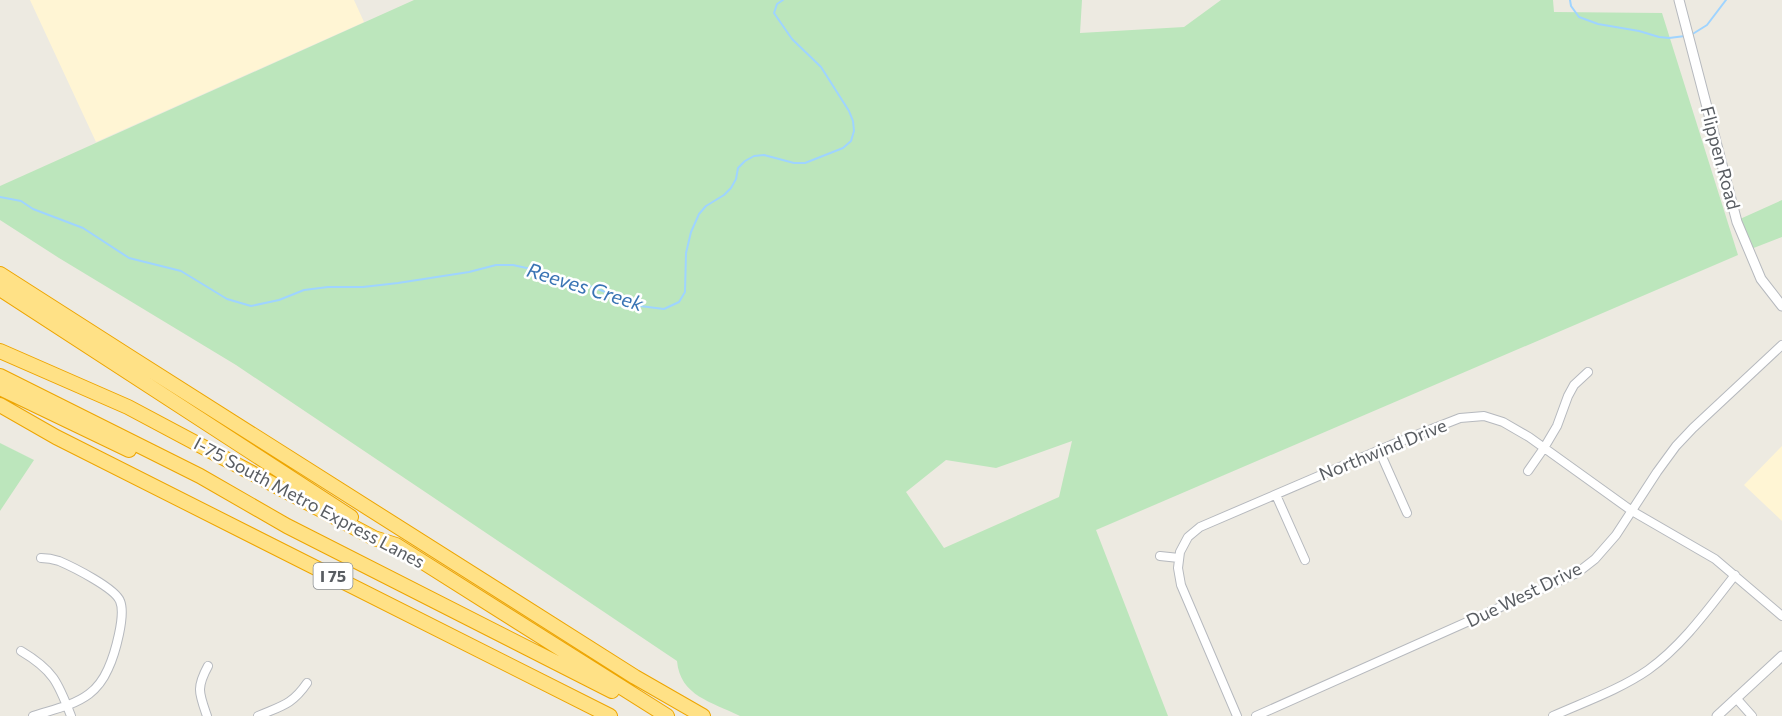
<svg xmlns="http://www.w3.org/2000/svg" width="1782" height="716" font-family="Commissioner,sans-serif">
<rect width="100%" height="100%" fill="#edeae1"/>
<path fill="#fff5d4" d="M30,0H354L364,22L96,142Z
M1782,446V521L1744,485Z"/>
<path fill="#bce6bc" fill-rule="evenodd" d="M414,0H1082L1080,33L1184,27L1221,0H1553L1554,12L1662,13L1738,255L1096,530L1168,716H740C712,702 680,696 677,661L236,365L59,258L0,220V186ZM1072,441L1059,497L944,548L906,492L946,460L996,468Z
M1782,200V237L1751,249L1740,219Z
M0,443L34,460L0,511Z"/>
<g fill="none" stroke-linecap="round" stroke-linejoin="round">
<path stroke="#9fd4ff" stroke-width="2" d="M1570,0L1571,6L1579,17L1598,24L1639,31L1659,37L1669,38L1685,36
M1691,35L1707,25L1726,0
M0,197L21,201L33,209L83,228L129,258L181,271L227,299L251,306L279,300L304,290L328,287H363L398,283L469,272L496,265H513L540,271L564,280L593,287L640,306L664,309L679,302L685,292L686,253L691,232L699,214L706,206L724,195L731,188L736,179L738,168L745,161L754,156L764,155L794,163H805L843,148L851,141L854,131L853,121L849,111L821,67L792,39L774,13L777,4L783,0"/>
<defs>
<path id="minor" d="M1379,450L1407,513
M1528,471L1544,448L1557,426L1568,396L1574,385L1588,372
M1276,495L1305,560
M1160,556L1179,558
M21,651C53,670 58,682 71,716
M1736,698L1752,716
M33,716C51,710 73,706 89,694C97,688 104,678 108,669C115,654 126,615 120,601C115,588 73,567 59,561C53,559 47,558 41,558
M207,716C199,693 196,688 208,666
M258,716C281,706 292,705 307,683
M1237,716L1181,585L1178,568L1180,552L1188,537L1200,527L1391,445L1460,418L1484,416L1503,422L1529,437L1632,511L1715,559L1782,616
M1256,716L1577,573L1595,559L1616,535L1657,472L1676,446L1693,428L1782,345
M1553,716C1584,702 1619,690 1648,670C1683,645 1709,608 1735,575"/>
<path id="tertiary" d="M1679,0L1737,222L1761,279L1782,306
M1717,716L1782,656"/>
<path id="motorway" d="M0,274L133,359L635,677L703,716
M0,289L351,517
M0,351L128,407L374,538L396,545L667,716
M0,376L200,476L287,526L612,691
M0,388L129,450
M0,405L56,437L610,716"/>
</defs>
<use href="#minor" stroke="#b6b9be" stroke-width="10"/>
<use href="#tertiary" stroke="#b6b9be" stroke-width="11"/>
<use href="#motorway" stroke="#eea500" stroke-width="16"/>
<use href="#minor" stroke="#fff" stroke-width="8"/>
<use href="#tertiary" stroke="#fff" stroke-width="9"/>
<use href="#motorway" stroke="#ffe186" stroke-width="14"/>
</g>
<g text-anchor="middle" stroke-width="5" stroke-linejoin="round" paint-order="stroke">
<rect fill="#fff" stroke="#8b8e91" stroke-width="1.5" x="313.5" y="563" width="39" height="26" rx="4.5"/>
<g font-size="16" font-weight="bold" fill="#595d62">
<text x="333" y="582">I 75</text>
</g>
<g font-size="18" fill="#595d62" stroke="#fff">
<text transform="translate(1720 158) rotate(75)" y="6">Flippen Road</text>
<text transform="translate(1383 450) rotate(-22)" y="6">Northwind Drive</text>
<text transform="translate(309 503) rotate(28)" y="6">I-75 South Metro Express Lanes</text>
<text transform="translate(1524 595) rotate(-26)" y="6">Due West Drive</text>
</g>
<g font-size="20" font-style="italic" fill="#3a74b4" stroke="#fff">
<text transform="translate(585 287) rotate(17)" y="7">Reeves Creek</text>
</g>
</g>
</svg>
